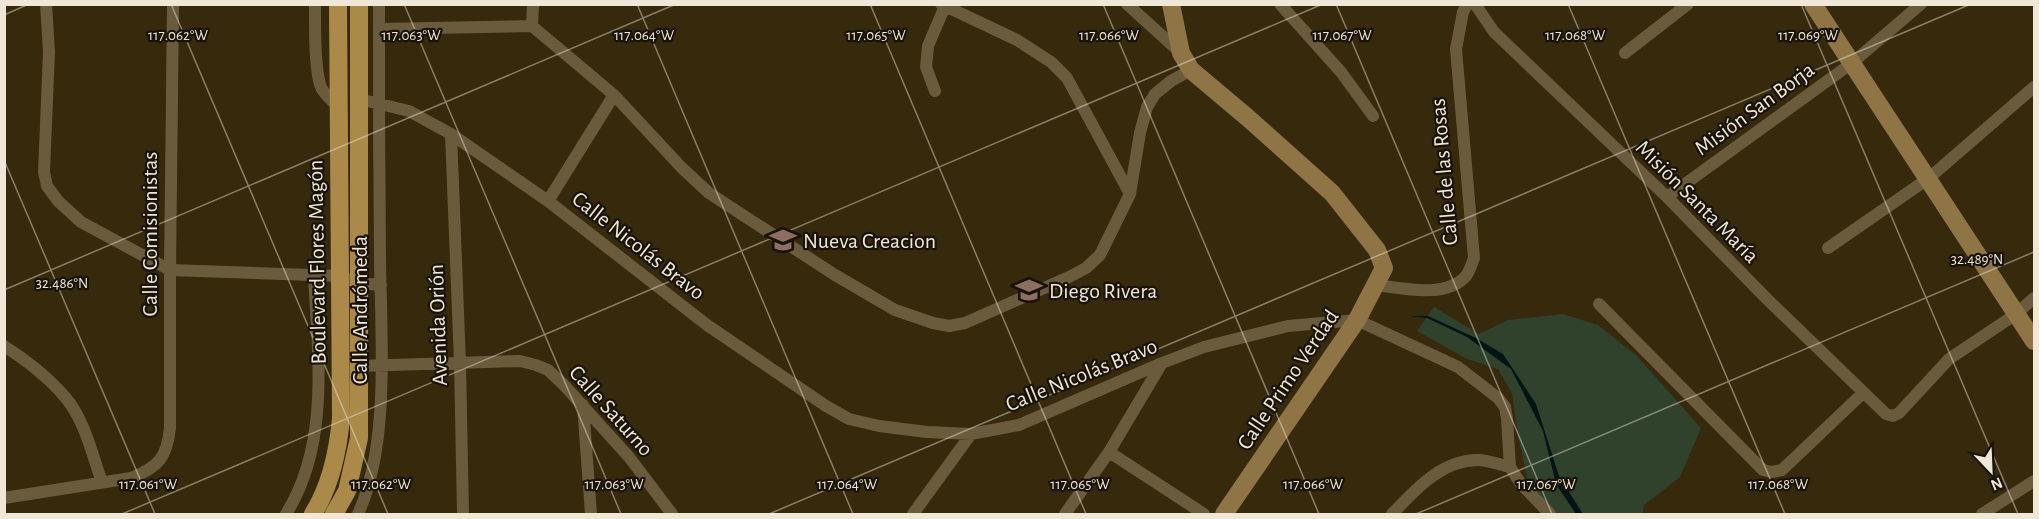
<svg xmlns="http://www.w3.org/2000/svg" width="2039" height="519" font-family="'Alegreya Sans',sans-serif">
<rect width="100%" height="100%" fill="#36290c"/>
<path fill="#30422c" d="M1434,307L1479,334L1508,320L1563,314L1598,325L1637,356L1701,428L1680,477L1644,505L1643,514H1555L1530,490L1518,436L1512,393L1498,369L1465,358L1417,331Z"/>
<path fill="#011516" d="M1410,316H1428L1476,338L1503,354L1536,404L1559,476L1583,514H1576L1556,484L1543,431L1511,369L1467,337L1427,318Z"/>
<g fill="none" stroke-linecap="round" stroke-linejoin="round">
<path stroke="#6b5b3d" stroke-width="12" d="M46,4L49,52L44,172L47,186L58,201L81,222L170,270L340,276L358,283L381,285
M315,4C315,23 314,74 322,89C326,96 332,101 338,106
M941,4L1017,40L1051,62L1067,78L1130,194
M1127,4L1181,53
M1280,4L1341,72L1373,116
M1475,4L1494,32L1667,197L1767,299L1886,414L1893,416L1899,413L1949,359L2016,314L2034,298
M532,26L614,95L682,168L709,193L835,275L895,310L933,323L949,326L965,323L1069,277L1086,268L1100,255L1130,194L1140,133L1147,107L1155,94L1171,81L1191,70
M532,26L533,4
M379,29L532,26
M1625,53L1688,4
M935,91L926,67L928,46L945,6
M359,99L409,111L451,134L548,201L707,325L826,406L849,419L879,426L927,432L971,434L1019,425L1162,363L1204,347L1288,326L1357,320L1458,367L1498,398L1505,407L1507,419L1510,467
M451,134L460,363L463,514
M1667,197L1852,63L1921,4
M548,201L614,95
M1828,248L1929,178L2034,87
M1376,285C1402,288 1446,299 1466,276C1470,271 1472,263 1474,258L1456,49L1463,12L1467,4
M1599,304L1763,470L1772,472L1782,470L1863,393
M4,346C26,360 48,377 65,397C85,420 92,455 102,482
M359,366L520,361L536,365L548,370L563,384L629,457L672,514
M583,405L591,514
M1109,452L1204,514
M1510,467L1521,484L1550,514
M4,498L131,478C159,467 167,457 170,428V270L173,4
M286,514C330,444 318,355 314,276
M358,514C390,444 381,338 380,261C379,175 379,90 379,4
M913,514L971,434
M1065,514L1109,452L1162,363
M1392,514C1415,490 1441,460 1478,460C1488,460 1500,465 1510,467
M1982,514L2034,481"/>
<path stroke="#8f7545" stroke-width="18" d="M1171,4L1181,53L1191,70L1248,118L1332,193L1377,250L1384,268L1357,320L1224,514
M1813,4L2034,341"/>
<path stroke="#aa8949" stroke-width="18" d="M313,514C331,485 338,452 341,418L338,4
M334,514L347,491L359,438V4"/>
</g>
<path fill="none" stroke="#f0e7d7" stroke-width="1.5" stroke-opacity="0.45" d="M171,4L388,514M404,4L621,514M637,4L853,514M870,4L1086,514M1103,4L1319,514M1336,4L1552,514M1568,4L1785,514M1801,4L2018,514M2034,4V5M4,15L29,4M4,160L155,514M4,290L676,4M122,514L1323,4M769,514L1971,4M1416,514L2034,252"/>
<defs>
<symbol id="school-bare" viewBox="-9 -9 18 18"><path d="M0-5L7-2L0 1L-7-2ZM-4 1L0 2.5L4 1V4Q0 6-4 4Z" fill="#8d6e63" stroke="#191307" stroke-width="2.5" paint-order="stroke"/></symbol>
</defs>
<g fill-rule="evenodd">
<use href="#school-bare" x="764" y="221" width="38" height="38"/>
<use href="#school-bare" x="1010" y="271" width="38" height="38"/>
</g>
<g text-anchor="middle" stroke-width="4.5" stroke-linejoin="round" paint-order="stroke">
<g font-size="22" fill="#f0e7d7" stroke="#191307">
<text transform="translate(1754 108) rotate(-36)" y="8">Misión San Borja</text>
<text transform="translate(1443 172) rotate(-95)" y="8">Calle de las Rosas</text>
<text transform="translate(1698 201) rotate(45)" y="8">Misión Santa María</text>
<text transform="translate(149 234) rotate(-90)" y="8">Calle Comisionistas</text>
<text transform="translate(639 245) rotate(38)" y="8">Calle Nicolás Bravo</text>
<text transform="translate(316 262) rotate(-91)" y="8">Boulevard Flores Magón</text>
<text transform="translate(359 310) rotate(-90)" y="8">Calle Andrómeda</text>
<text transform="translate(437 325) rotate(-92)" y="8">Avenida Orión</text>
<text transform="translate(1081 374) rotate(-22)" y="8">Calle Nicolás Bravo</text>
<text transform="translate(1287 379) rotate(-56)" y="8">Calle Primo Verdad</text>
<text transform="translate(612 410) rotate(48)" y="8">Calle Saturno</text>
</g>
<g font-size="22" fill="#f0e7d7" stroke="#191307" text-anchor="start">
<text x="803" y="248">Nueva Creacion</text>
<text x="1049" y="298">Diego Rivera</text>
</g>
</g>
<g font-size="15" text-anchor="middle" fill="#f0e7d7" stroke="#191307" stroke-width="4.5" stroke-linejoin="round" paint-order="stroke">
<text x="178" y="40">117.062°W</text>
<text x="411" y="40">117.063°W</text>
<text x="644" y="40">117.064°W</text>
<text x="876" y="40">117.065°W</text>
<text x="1109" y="40">117.066°W</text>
<text x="1342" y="40">117.067°W</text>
<text x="1575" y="40">117.068°W</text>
<text x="1808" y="40">117.069°W</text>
<text x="1977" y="264">32.489°N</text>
<text x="62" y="288">32.486°N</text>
<text x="148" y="489">117.061°W</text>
<text x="381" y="489">117.062°W</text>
<text x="614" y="489">117.063°W</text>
<text x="847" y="489">117.064°W</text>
<text x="1080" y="489">117.065°W</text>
<text x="1313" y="489">117.066°W</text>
<text x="1546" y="489">117.067°W</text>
<text x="1778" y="489">117.068°W</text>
</g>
<rect width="2039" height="519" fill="none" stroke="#f0e7d7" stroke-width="12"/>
<g transform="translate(1991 471) rotate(157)" stroke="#191307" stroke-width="4.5" paint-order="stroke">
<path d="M0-4.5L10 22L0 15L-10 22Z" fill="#f0e7d7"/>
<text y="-9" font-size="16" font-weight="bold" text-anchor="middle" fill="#f0e7d7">N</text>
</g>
</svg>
